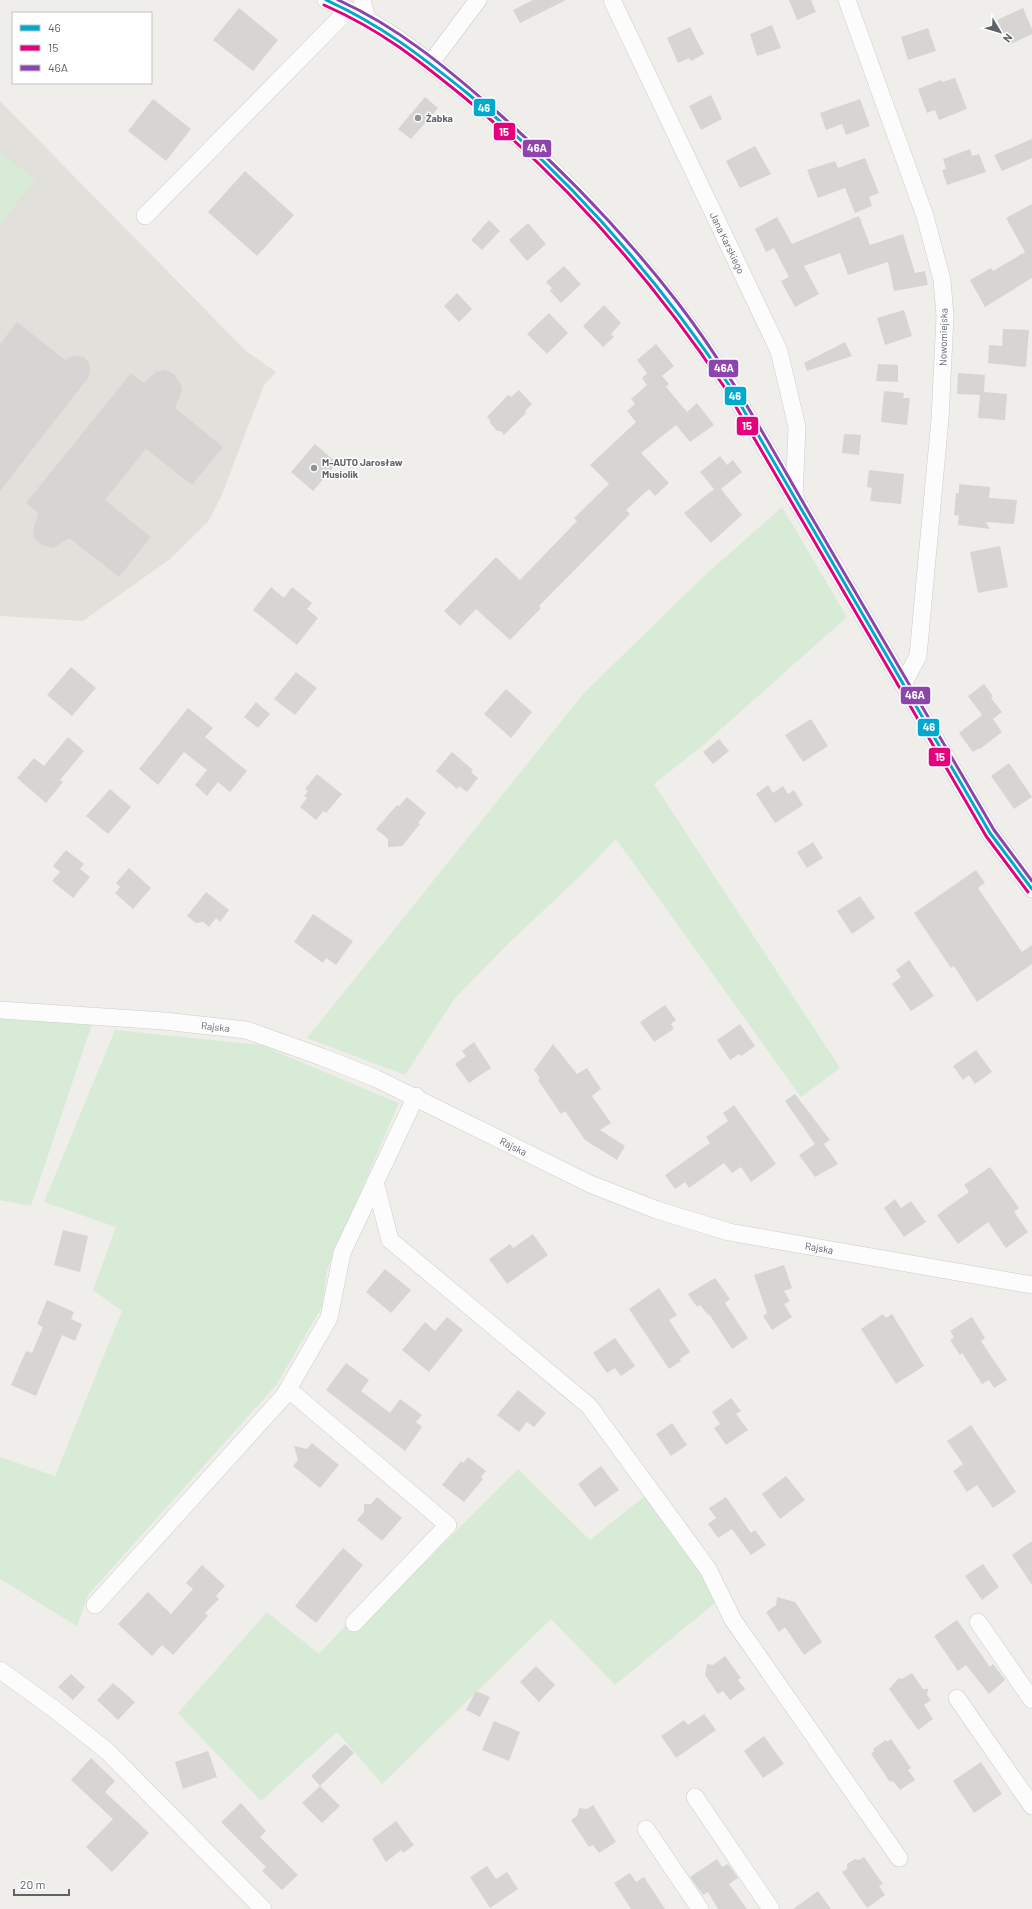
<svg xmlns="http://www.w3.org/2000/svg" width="1032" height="1909" font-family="Barlow,sans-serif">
<rect width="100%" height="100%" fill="#efeeea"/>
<path fill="#e2e0da" d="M0,101L246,351L276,372L264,385L221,497L208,522L170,559L83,621L0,616Z"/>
<path fill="#d8ebd6" d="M0,152L35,180L0,224Z
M782,507L847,617L702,746L654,784L840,1068L801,1097L616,839L581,875L509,943L454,999L405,1075L307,1038L584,693L703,577Z
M0,1019L92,1024L31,1206L0,1200Z
M115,1030L260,1045L399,1103L327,1270L322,1307L277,1384L88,1595L77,1626L0,1579V1457L55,1476L122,1311L93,1290L116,1227L44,1202Z
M518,1469L590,1540L646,1495L707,1580L716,1602L615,1685L551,1619L382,1784L337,1732L261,1801L178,1713L267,1612L319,1654L345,1626L354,1633Z"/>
<path fill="#d6d5d3" d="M533,0H566L520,23L513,10Z
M789,0H811L816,12L797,20Z
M239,8L278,40L253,71L213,40Z
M1023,8L1032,29V34L1009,45L997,20Z
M772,25L781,48L757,56L750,34Z
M690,27L704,54L691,61L689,58L678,63L667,38Z
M928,28L936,51L908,60L901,37Z
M955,78L967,109L939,120L935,110L927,113L918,89L941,80L942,82Z
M711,95L722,119L701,130L689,106Z
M425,97L438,108L411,139L398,129Z
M153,99L191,129L166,161L128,131Z
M860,99L870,126L846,135L842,124L826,130L820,113Z
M1032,139V158L1002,171L994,155Z
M755,146L771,174L740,188L726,161Z
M970,149L972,156L979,154L986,172L947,185L942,170L946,169L943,159Z
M865,158L879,193L869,197L872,206L855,213L845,188L818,198L807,170L835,161L838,168Z
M245,171L294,215L257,256L208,212Z
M1032,204V278L985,307L970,280L991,268L993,271L1025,252L1006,218Z
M859,216L870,245L903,234L915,273L925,271L928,285L894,291L888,262L848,275L840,253L804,266L819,294L795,307L781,281L789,277L774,248L766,252L755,229L777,217L792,244Z
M489,220L500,231L482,250L471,240Z
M528,223L546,244L527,261L509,240Z
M564,266L581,284L561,303L550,291L552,288L546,282Z
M457,293L472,309L459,322L444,306Z
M604,305L621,323L611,334L614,337L603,347L583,326Z
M904,310L912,336L885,345L877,318Z
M549,313L568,333L547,354L527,334Z
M17,322L65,360L73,356L84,357L89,363L90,371L88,378L0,491V344Z
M1003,329L1029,330L1026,367L988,363L989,345L1002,346Z
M845,342L852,356L807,371L804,363Z
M656,344L674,366L662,376L669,384L666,387L687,412L697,403L714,425L690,442L676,425L641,453L669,483L655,496L649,489L626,510L630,514L539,606L541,608L510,640L476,609L460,626L444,611L496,557L520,580L577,521L574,518L609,484L590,465L636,422L627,411L635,404L631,399L647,385L642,378L647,373L637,360Z
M878,364L898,365V382L876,381Z
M165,370L174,374L182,387V391L175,408L223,447L192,485L146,449L105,500L151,537L119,577L69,538L53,548L42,545L34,538L33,532L38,513L26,503L131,373L143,383L156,372Z
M958,373L985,375L984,392L1007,394L1005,420L978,418L980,395L957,394Z
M519,390L532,404L525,411L526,413L504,435L501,431H497L490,423V420L487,417L508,395L511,397Z
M884,391L904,393L903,398H910L907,425L881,422Z
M844,434L861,435L859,455L842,453Z
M315,444L337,463L313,491L291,472Z
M720,456L727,465L733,460L742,472L721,489L742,515L711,543L684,513L714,489L700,472Z
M869,470L904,474L901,504L870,501L872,488L867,487Z
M959,484L990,487L989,498L1017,500L1014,524L986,522L990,529L958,525L959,516L954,515L956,493H959Z
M1000,546L1008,587L978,593L970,552Z
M271,587L284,598L292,587L312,603L307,609L318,618L297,645L253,610Z
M71,667L96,688L72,716L47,695Z
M296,672L317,688L295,715L274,699Z
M984,684L993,696L991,698L1002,712L993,719L1002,732L980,749L979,748L973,752L959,733L982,715L968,696Z
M506,689L532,712L511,738L484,714Z
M256,702L270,714L258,728L244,717Z
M188,708L213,728L205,737L247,771L230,792L218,782L207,796L195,785L207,770L184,752L158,785L139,769Z
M811,719L828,746L803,762L785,735Z
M68,737L84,751L60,780L63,782L46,803L17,778L34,758L44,766Z
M719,739L729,751L713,764L703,752Z
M452,752L473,770L471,772L478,778L467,792L459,786L457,789L436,771Z
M1009,763L1032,797L1014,809L991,776Z
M317,774L342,794L326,813L323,811L316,820L300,807L307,798L304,796L308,791L305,789Z
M768,785L773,793L783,786L788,794L794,790L803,805L775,823L756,794Z
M110,789L131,807L108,834L86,816Z
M407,797L426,813L418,823L420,824L402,846L388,847V839L376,829L397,805L399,806Z
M813,842L823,858L807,868L797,852Z
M66,850L84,864L80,869L90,877L73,898L52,881L60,872L53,866Z
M129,868L151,888L133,909L115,893L120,887L116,883Z
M976,870L985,883L978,888L1022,952L1032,945V964L977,1002L954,966L951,968L914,913Z
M206,892L229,910L220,922L216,918L209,927L203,922L196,923L187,916Z
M860,896L875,918L852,934L837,911Z
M313,914L353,941L336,965L326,958L323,963L294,942Z
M909,960L934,996L911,1011L892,984L901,977L896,970Z
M665,1005L676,1020L671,1024L674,1029L654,1042L640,1022Z
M740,1024L755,1046L741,1056L739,1054L730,1060L717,1040Z
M474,1042L491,1068L469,1083L455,1064L466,1056L462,1051Z
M553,1044L577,1074L587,1068L601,1089L592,1096L611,1123L600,1130L625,1146L617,1160L585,1140L565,1111L561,1114L538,1080L540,1078L534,1070Z
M976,1050L992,1072L975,1084L969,1075L963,1080L953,1066Z
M795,1094L830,1140L824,1144L838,1164L815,1177L799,1155L815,1144L785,1101Z
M734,1105L776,1164L751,1182L741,1167L732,1173L724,1163L689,1188L685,1182L675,1189L665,1175L710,1143L706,1137L728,1121L723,1113Z
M990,1167L1019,1208L1014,1212L1028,1232L1006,1248L988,1222L958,1244L937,1215L969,1192L964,1185Z
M895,1199L901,1208L911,1201L926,1222L904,1237L884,1208Z
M63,1230L88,1236L80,1272L54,1265Z
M533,1234L548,1255L507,1284L489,1259L510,1244L513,1248Z
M784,1265L792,1288L784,1291L790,1301L784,1304L792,1317L772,1330L763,1316L767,1313L754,1275Z
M385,1269L411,1290L391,1313L366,1292Z
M715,1278L730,1299L725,1303L748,1338L732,1349L709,1314L708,1315L700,1305L697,1307L688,1294Z
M659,1288L677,1315L669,1320L690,1352L680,1359L681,1361L669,1369L629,1309Z
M47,1300L74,1312L71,1319L82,1324L75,1341L62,1335L36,1396L11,1385L26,1351L32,1353L43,1327L37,1324Z
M883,1314L886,1318L892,1314L924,1366L896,1384L861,1329Z
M447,1317L463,1330L429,1372L402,1350L425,1322L435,1331Z
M972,1317L985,1338L981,1341L1007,1380L994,1388L989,1380L982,1384L962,1353L960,1355L950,1340L954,1337L950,1331Z
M615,1338L635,1366L621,1376L615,1368L607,1373L593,1353Z
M346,1363L369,1380L361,1391L390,1413L400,1399L422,1415L416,1422L422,1427L405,1451L326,1390Z
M518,1390L546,1413L534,1427L527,1422L519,1432L497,1415Z
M731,1398L741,1411L736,1414L748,1430L726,1445L714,1428L720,1424L712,1412Z
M672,1423L687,1445L671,1456L656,1434Z
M971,1425L1016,1492L993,1508L977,1485L967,1492L953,1471L963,1464L947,1441Z
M312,1443L339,1465L320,1488L293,1466L298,1460L294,1446L307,1449Z
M468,1457L486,1471L481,1477L483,1479L464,1502L442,1485L461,1461L463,1463Z
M601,1466L619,1490L595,1507L578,1484Z
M786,1476L805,1500L780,1519L762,1494Z
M377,1497L402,1518L382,1541L357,1520L364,1512V1504H371Z
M726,1497L751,1533L755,1530L766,1545L751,1555L732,1529L718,1538L708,1524L716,1518L709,1508Z
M1032,1541V1585L1012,1555Z
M343,1548L363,1565L316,1623L295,1606Z
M983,1564L999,1587L982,1600L965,1576Z
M202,1565L225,1586L216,1596L219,1599L205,1613L208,1616L173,1655L162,1645L152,1656L118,1624L148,1592L171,1614L193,1589L186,1583Z
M777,1597L795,1602L822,1642L804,1655L785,1627L779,1632L766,1612L776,1605Z
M957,1620L990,1667L993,1664L1005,1680L989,1694L966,1665L958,1671L934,1636Z
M725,1656L741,1678L738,1680L745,1689L730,1700L723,1691L718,1694L705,1675L707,1664L713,1665Z
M536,1666L555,1685L539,1702L520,1682Z
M912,1673L923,1689H928L927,1695L931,1700L924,1705L933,1719L918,1730L889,1689L899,1678L902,1679Z
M71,1674L85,1687L73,1700L58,1687Z
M113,1683L135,1702L118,1720L97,1700Z
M476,1691L490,1697L480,1717L466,1710Z
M704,1714L716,1730L676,1758L661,1736L684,1720L688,1725Z
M494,1721L520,1732L509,1761L482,1750Z
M764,1736L784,1764L763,1778L744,1751Z
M891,1739L911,1768L908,1770L915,1780L900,1790L893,1781L890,1782L871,1754L874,1751L873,1749L886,1740L887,1742Z
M345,1744L354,1753L320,1786L340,1806L322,1823L302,1803L320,1786L311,1776Z
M208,1751L217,1777L183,1789L175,1762Z
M91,1758L115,1781L105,1792L149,1833L112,1872L86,1847L113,1819L71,1780Z
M981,1762L1002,1794L974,1813L953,1781Z
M241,1803L266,1831L260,1837L298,1875L282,1890L262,1871L266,1867L221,1822Z
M593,1805L616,1842L599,1853L593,1845L589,1847L571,1820L577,1816L579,1808L587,1809Z
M396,1821L414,1845L403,1853L401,1850L386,1862L372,1839Z
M864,1857L883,1884L879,1886L885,1895L867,1908L842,1872L847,1869V1864L855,1859L859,1860Z
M717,1859L722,1867L728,1864L738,1878L729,1884L747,1909H718L708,1892L703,1895L690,1877Z
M487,1866L496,1879L507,1872L518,1889L490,1908L470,1877Z
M630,1873L636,1882L644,1877L665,1909H631L614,1883Z
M818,1891L831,1909H793Z"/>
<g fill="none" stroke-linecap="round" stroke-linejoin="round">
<defs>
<g id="minor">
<path d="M326,0C346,9 365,17 383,29C417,50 448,78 479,103C576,185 661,279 729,385L990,833L1032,889"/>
<path d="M362,0L367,19"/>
<path id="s1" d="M612,0L779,351L797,427L794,499"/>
<path d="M847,0L925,216L942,280L945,316L940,419L918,656L903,684"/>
<path d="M430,64L478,0"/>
<path d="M145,216L348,10"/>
<path id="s2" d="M0,1010L164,1021L246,1030L322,1057L375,1078L590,1184L657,1210L729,1232L1032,1285"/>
<path d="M375,1182L390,1240L589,1406L708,1569L733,1620L899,1858"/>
<path d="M288,1389L448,1525L354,1623"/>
<path d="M95,1605L284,1396L329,1318L342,1253L416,1096"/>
<path d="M978,1622L1032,1700"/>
<path d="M0,1670L54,1709L107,1751L263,1909"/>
<path d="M957,1698L1032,1806"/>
<path d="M695,1797L771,1909"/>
<path d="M646,1829L700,1909"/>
</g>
</defs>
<use href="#minor" stroke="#cbcccc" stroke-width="18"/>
<use href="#minor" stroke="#fdfcfc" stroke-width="17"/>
<defs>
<path id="bus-1" d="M326,0C381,25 420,55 467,93C569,177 655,275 729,385L990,833L1032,889"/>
<path id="bus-2" d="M324,5C381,30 417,59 465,98C566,181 652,279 725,388L986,836L1028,892"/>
<path id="bus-3" d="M338,0C398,27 448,69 496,111C563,170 624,233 678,303C731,372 771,448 815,523C875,625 934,728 994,830L1032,881"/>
</defs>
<use href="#bus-1" stroke="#fff" stroke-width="6"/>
<use href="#bus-2" stroke="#fff" stroke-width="6"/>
<use href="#bus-3" stroke="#fff" stroke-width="6"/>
<use href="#bus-1" stroke="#00a9ce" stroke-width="3"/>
<use href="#bus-2" stroke="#e5007d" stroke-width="3"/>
<use href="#bus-3" stroke="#8e44ad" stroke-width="3"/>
</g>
<g fill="#919496" stroke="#fff" stroke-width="1.5">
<circle cx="418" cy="118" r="4"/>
<circle cx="314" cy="468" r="4"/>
</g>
<g text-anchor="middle" stroke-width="3" stroke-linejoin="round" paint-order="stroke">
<g font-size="10" font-weight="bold" fill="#5f6368" stroke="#fff" text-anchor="start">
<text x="426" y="122">Żabka</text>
<text x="322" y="466">M-AUTO Jarosław<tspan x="322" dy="12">Musiolik</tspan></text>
</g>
<g font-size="10" fill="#5f6368" stroke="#fff">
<text dy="4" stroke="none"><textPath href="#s1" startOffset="269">Jana Karskiego</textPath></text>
<text transform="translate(943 337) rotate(-89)" y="4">Nowomiejska</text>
<text dy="4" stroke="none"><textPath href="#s2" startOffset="216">Rajska</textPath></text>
<text dy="4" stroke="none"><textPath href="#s2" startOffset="539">Rajska</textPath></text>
<text dy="4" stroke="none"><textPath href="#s2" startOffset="863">Rajska</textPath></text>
</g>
</g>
<g stroke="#fff" stroke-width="1.5">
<rect x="473" y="98" width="23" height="19" rx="4" fill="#00a9ce"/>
<rect x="493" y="122" width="23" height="19" rx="4" fill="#e5007d"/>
<rect x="522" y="139" width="30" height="19" rx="4" fill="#8e44ad"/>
<rect x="708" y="359" width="31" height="19" rx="4" fill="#8e44ad"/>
<rect x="724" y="386" width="23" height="20" rx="4" fill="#00a9ce"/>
<rect x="736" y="416" width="23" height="20" rx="4" fill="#e5007d"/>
<rect x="900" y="686" width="31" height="19" rx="4" fill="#8e44ad"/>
<rect x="917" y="718" width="23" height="19" rx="4" fill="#00a9ce"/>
<rect x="928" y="747" width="23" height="20" rx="4" fill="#e5007d"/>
</g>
<g font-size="11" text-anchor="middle" font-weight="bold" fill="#fff">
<text x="484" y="112">46</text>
<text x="504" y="136">15</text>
<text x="537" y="152">46A</text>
<text x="724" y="372">46A</text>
<text x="735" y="400">46</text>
<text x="747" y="430">15</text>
<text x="915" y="699">46A</text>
<text x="929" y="731">46</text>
<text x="940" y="761">15</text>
</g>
<rect x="12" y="12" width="140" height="72" fill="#ffffff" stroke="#bfc1c3"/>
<rect x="20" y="25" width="20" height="6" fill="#00a9ce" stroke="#bfc1c3"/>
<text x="48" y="32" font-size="12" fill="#5f6368">46</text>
<rect x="20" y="45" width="20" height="6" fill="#e5007d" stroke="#bfc1c3"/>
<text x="48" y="52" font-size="12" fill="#5f6368">15</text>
<rect x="20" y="65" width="20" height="6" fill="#8e44ad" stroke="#bfc1c3"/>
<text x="48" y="72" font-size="12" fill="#5f6368">46A</text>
<g transform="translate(1000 32) rotate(128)" stroke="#ffffff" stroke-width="3" paint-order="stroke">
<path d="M0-3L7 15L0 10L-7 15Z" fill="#5f6368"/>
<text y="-6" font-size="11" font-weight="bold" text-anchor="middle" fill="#5f6368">N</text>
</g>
<path d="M14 1889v6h55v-6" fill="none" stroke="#5f6368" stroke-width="2"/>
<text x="20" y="1889" font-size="12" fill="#5f6368" stroke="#ffffff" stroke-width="3" paint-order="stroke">20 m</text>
</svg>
